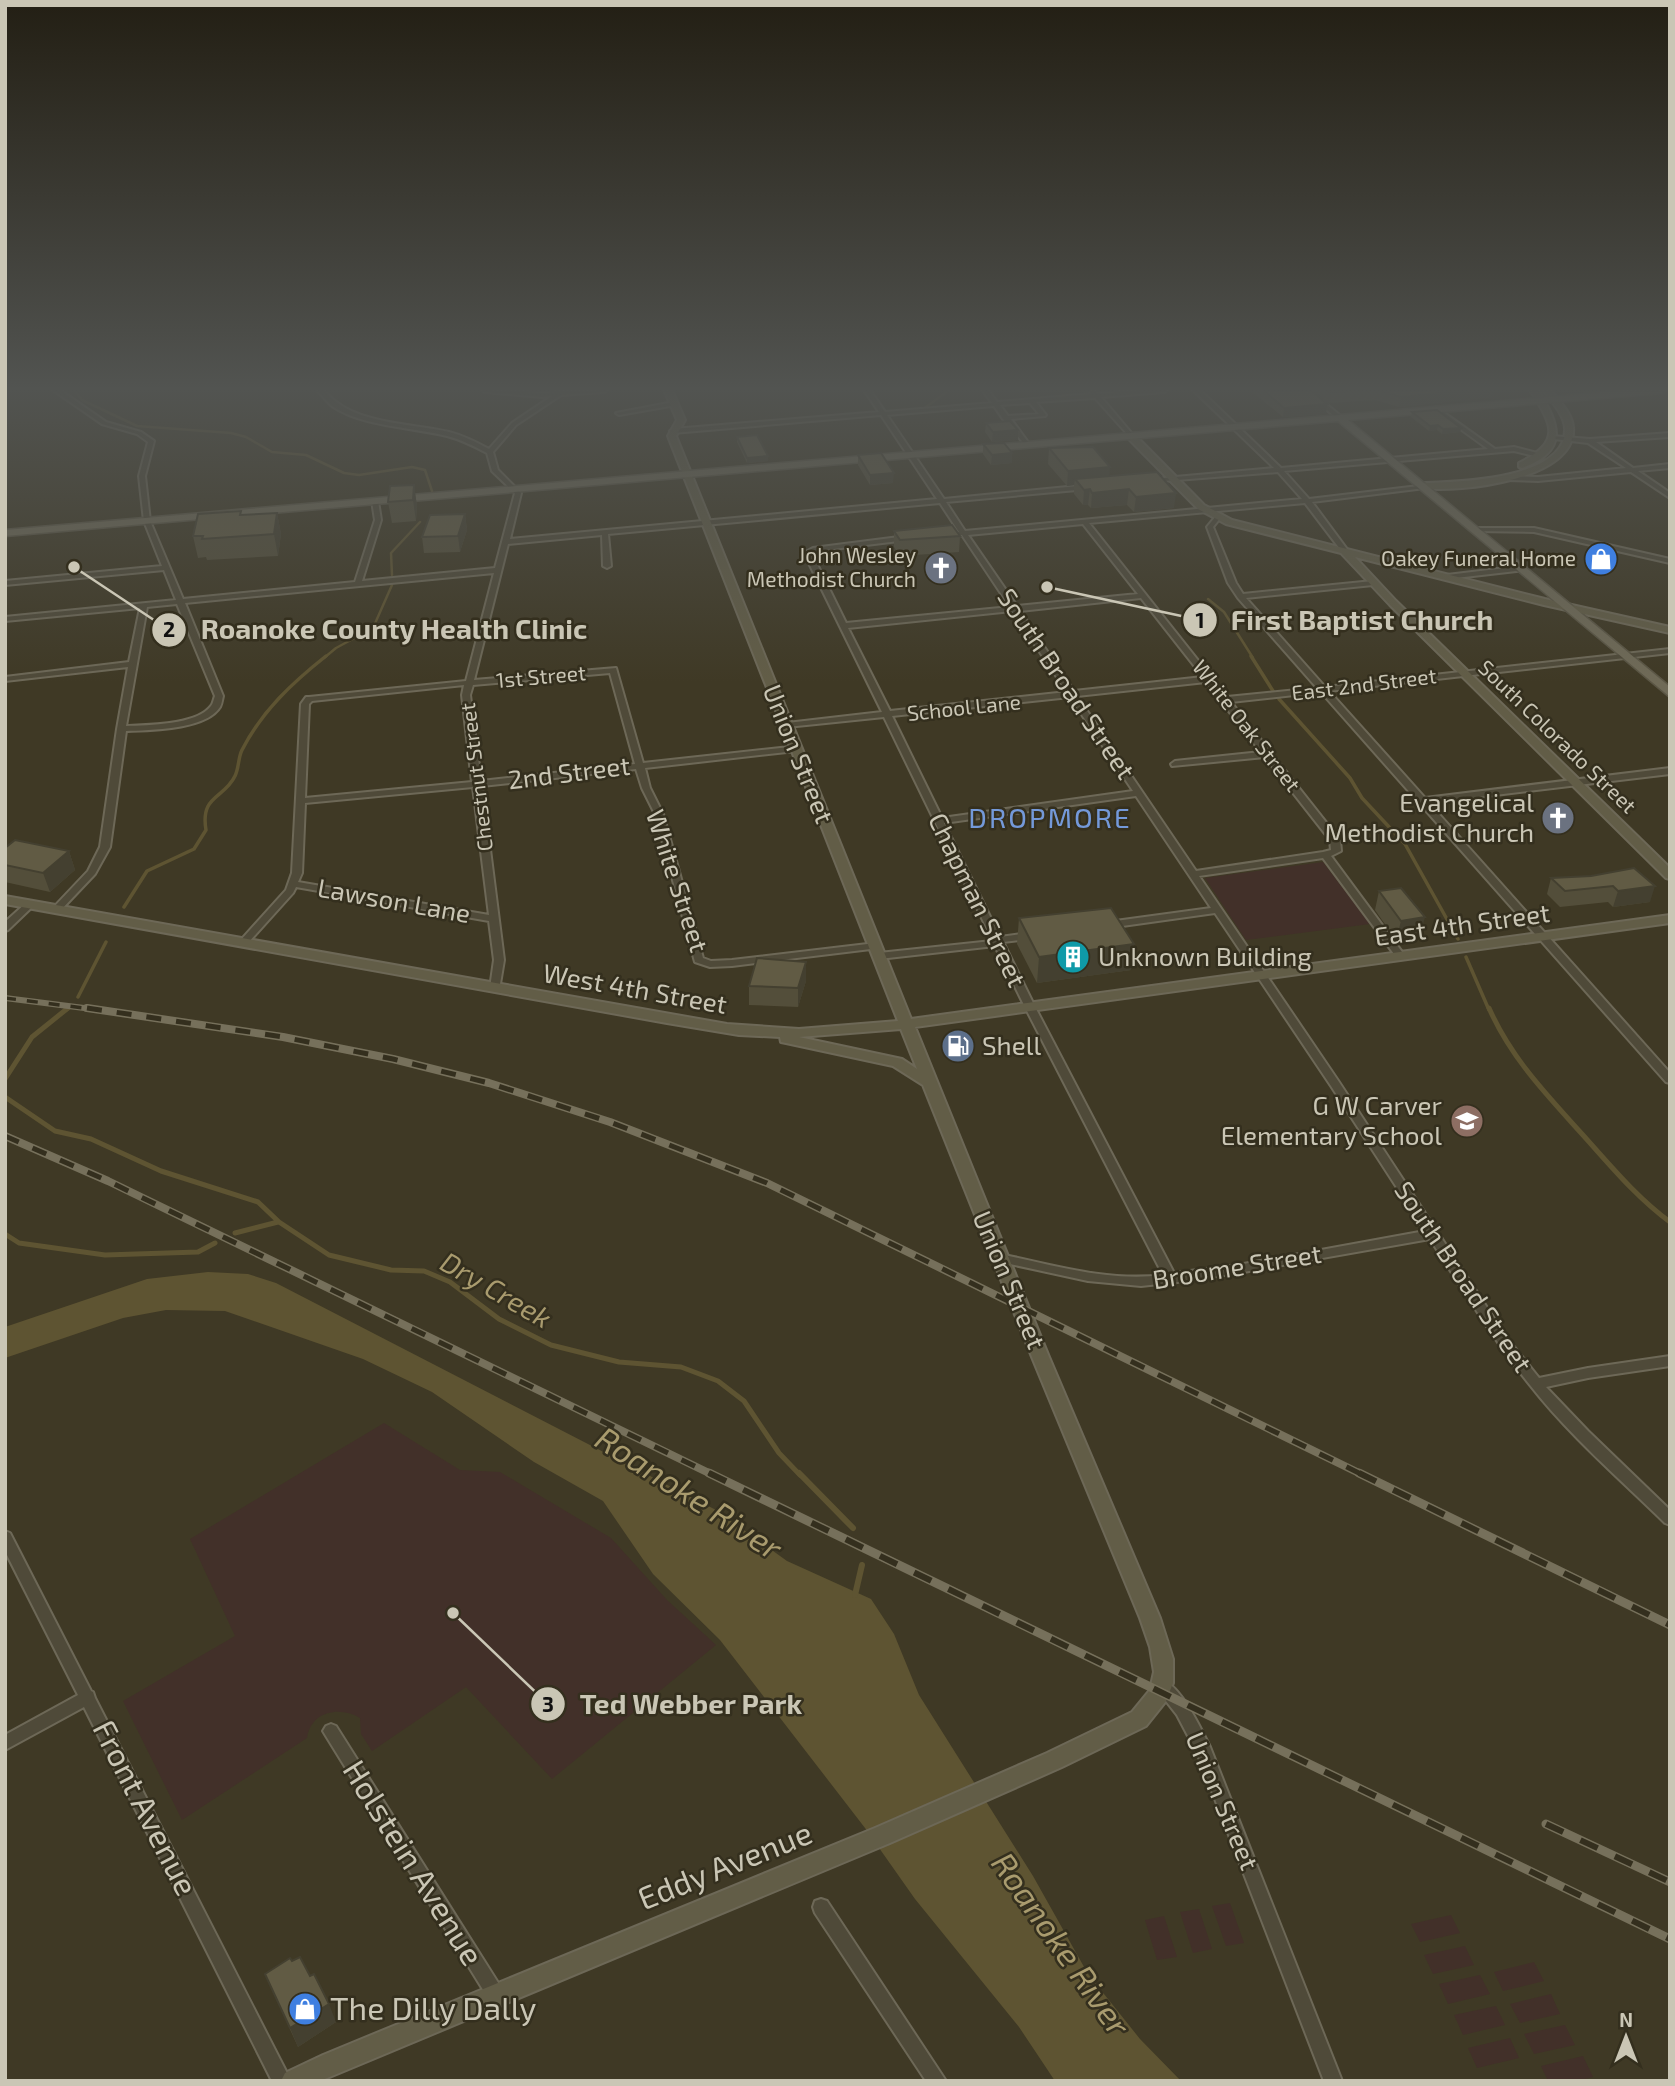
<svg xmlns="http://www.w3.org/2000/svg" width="1675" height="2086" font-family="'Exo 2',sans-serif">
<rect width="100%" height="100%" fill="#3f3925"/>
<path fill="#423029" d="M1323,862L1370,924L1246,940L1205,878Z
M384,1423L460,1470L500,1472L611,1538L667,1600L716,1645L552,1779L466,1687L372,1751L361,1734L360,1718C340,1706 311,1711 307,1738L182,1820L123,1701L235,1636L190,1539Z
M1230,1903L1244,1943L1226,1946L1212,1906Z
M1199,1909L1212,1949L1193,1953L1180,1912Z
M1451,1915L1460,1933L1420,1942L1411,1924Z
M1164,1916L1177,1957L1157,1960L1145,1920Z
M1465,1946L1474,1965L1433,1974L1424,1955Z
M1534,1962L1544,1981L1503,1991L1494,1972Z
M1480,1975L1490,1994L1448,2004L1439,1984Z
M1551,1994L1560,2014L1520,2023L1510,2004Z
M1496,2006L1505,2025L1463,2035L1454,2015Z
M1565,2025L1575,2045L1534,2054L1524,2034Z
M1510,2038L1519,2058L1477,2068L1468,2048Z
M1583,2056L1593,2077L1577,2081H1548L1541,2066Z"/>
<path fill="#5e5432" d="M208,1272L248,1274L276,1283L716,1510L787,1561L871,1599L894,1634L919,1695L1033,1876L1088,1974L1140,2039L1181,2081H1055L1019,2027L915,1899L865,1828L720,1640L653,1574L603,1501L534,1462L432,1392L363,1359L225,1311L166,1310L123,1318L5,1358V1327L147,1279Z"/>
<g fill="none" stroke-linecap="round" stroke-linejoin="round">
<path stroke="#5e5432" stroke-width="2.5" d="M74,390L82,400L137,426L231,433L246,437L272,452L306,455L344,473L359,475L412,467L425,470L432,491
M926,407L949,390
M392,575L391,553L420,522
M1208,599L1224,612L1253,658
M324,658L336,648L373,628L392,585"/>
<path stroke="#5e5432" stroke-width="3.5" d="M1251,656L1273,691
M1279,699L1350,778L1362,798L1405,844L1458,939
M124,907L147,871L194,849L206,830C200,795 224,799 235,776C239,768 238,758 242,750C262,711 292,683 326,656
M1466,957L1489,1010
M78,997L106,942
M66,1010L69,1008"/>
<path stroke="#5e5432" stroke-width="5" d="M1489,1008C1511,1058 1546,1094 1582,1134C1610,1165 1636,1197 1670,1222
M5,1079L32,1037L68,1008
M5,1097L55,1131L91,1139L161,1171L258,1202L279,1222L329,1255L391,1270L424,1271L450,1282L499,1319L551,1345L619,1362L681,1367L718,1381L744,1401L779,1453L800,1475
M235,1233L278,1222
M5,1234L19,1243L105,1255L198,1252L215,1243"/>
<path stroke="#5e5432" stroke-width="6" d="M799,1473L853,1528
M855,1595L862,1565"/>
<defs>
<path id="street" d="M53,390H60L106,422L141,432L154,441L145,476L150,521L183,599L355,582L375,520L372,501L375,499L378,501L381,520L362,581L495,568L515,493L492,471L487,453C474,446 462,440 447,436C412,427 363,427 332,406C327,402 322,395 317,390H323C327,394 331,398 335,401C363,424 415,424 449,432C464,436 476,442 489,449L512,423L552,396L542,397L485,392L482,390L542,393L607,390L604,392L561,395L516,425L493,452L498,470L521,493L510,539L937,499L881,415L673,433L670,431L673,429L879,412L864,390H870L885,412L992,403L982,390H988L997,402L1092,394L1090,392L1093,390L1098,394L1142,390H1167L1164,392L1101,397L1133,435L1134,436L1131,438L1095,398L1036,402L1046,415L1045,416L1011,419L1030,445L1027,447L1003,419L994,406L887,415L944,499L1088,485L1091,487L1088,489L946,502L965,531L1302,499L1278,472L1151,482V480L1153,479L1274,468L1193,390H1200L1281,468L1488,449L1434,410L1433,409L1436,407L1495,449L1514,447L1541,454V456L1539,457L1514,451L1284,471L1309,499L1427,485L1428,486L1425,488L1312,502L1349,552L1345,554L1343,553L1305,503L1089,523L1227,697L1317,688L1238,598L1228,583L1207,527L1216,516L1218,515L1221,517L1213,527L1236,583L1243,594L1373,581L1377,583L1373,585L1246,598L1325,687L1670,649V653L1329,691L1425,798L1670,768V774L1429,803L1670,1073V1083L1666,1082L1321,692L1231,702L1340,840L1341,851L1331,856L1405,956L1400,959L1397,958L1323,858L1199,876L1339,1082L1507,1338L1539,1378L1588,1368L1670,1356V1366L1588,1378L1546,1387L1588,1431L1670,1510V1525L1665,1523C1619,1478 1569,1435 1530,1385C1493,1339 1462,1288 1430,1239L1238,1273L1177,1282L1172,1284L1168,1283L1141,1286L1088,1281L996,1261L994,1258L996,1255L1000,1254C1053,1265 1108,1282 1163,1275L1025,1007L995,946L879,959L874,956L879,953L992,941V939L884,717L787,727L783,725L787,723L882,712L804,553L813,548L907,536L910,538L907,540L817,551L812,554L846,623L1010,607L962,535L944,537L941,535L944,533L959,532L940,503L608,534L611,566L607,568L603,566L602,535L508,544L474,680L616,668L643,763L799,746L800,748L796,751L645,768L650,788L663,814L703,958L711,961L732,960L876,943L881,946L879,948L732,966L710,967L695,962L655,814L642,788L636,769L482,786L504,960L499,990H491L490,988L494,960L489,921L296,887L293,893L246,945H240L238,943L240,941L286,890L292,873L301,704L306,697H309L466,681L494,573L185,603L223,696C222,700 222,703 220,707C206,730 149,730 126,731L110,847L95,874L59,912H53L51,910L53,908L88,871L100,847L117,729L128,667L5,681V677L129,662L140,608L5,621V617L176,600L164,570L5,585V581L162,566L144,521L139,476L148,442L137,434L102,424ZM1030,403L1039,414L1008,416L1000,405ZM1083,524L1138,594L1017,606L968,535ZM1141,598L1203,677L1074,691L1020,611ZM177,604L215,696C214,698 213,704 211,706C197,725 148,725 126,726L147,607ZM1012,611L1067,692L890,711L848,628ZM610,673L635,764L481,781L470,695L473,685ZM1206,682L1261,752L1175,761L1171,764L1172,766L1265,757L1330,840L1331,850L1323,852L1196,871L1077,696ZM464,685L462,695L472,782L305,798L309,704L312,701ZM1070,697L1133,791L942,818L892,716ZM473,787L489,915L298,882L302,873L305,803ZM1136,796L1211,908L1108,922L1103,925L1108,928L1215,913L1331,1086L1425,1231L1238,1265L1174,1273L1035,1007L1003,942L1029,939L1034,936L1029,933L1000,937L944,823Z
M1302,390H1309L1342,417V419H1338Z
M674,402L677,404L676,405L619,415L616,413Z
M1670,433V437L1596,442L1633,468L1670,464V468L1638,471L1670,493V498L1631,472L1538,481L1507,480L1504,478L1507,476L1538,477L1626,468L1588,443L1554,439L1552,438V436L1590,439Z
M1477,528H1534L1670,559V563L1534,532L1475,531L1474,530Z
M1522,566L1526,568L1525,570L1447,579L1443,577L1447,575Z
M29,902L34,905L32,907L8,930L5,931V922L26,903Z
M5,1531L10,1533L91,1691L93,1692L95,1698L291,2081H272L84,1707L5,1750V1735L78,1695L5,1551Z
M1163,1680C1182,1688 1201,1729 1210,1747L1342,2081H1324L1198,1755L1177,1715L1155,1687L1158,1682Z
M331,1724L336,1726L502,1989L505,1995L502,2001L496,2004L490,2001L326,1736L323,1731L326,1726Z
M821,1899L827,1901L946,2081H926L815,1913L813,1907L815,1901Z"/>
<path id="secondary" d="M664,390H672L685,420L676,436L911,1019L1670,915V923L915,1027L1049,1357L1160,1618L1173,1659V1683L1166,1701L1146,1726L1062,1767L890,1843L320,2081H281L285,2073L323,2055L875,1828L1047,1753L1132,1712L1150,1690L1154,1672L1150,1647L1140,1618L1032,1357L923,1085L893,1066L786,1043L781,1042L780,1037L739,1035L667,1023L5,904V896L727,1024L799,1029L898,1021L668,436L677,420ZM901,1029L917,1069L902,1059L799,1037Z
M1530,390H1538C1560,425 1569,451 1522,468L1519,467V463C1562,441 1553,426 1530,390Z
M1543,390H1551C1559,401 1572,413 1573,427C1578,480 1459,493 1422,488V484L1425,483C1460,482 1568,479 1565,428C1564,414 1551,401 1543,390Z
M1128,434H1134L1204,505L1232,520L1545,599L1670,627V633L1544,605L1355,557L1396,601L1670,868V879L1666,878L1390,605L1341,553L1226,524L1198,509L1128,438Z"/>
<path id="primary" d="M1630,390H1666L1662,393L1348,420L1670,687V697L1338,421L5,536V530Z"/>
</defs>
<use href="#street" stroke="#6d6857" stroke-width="4"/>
<use href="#secondary" stroke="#6d6857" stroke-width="4"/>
<use href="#primary" stroke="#5b5645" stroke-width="3"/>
<use href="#street" fill="#4f4a39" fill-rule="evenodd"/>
<use href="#secondary" fill="#625d47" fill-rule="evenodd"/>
<use href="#primary" fill="#6f6a57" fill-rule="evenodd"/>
<defs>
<path id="rail-far2" d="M5,998L100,1010"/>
<path id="rail-far1" d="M87,1008L283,1037L393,1059L489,1083L610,1122L767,1183L1363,1475
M5,1136L108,1181L713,1475"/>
<path id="rail" d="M709,1473L1670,1939
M1359,1473L1670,1625
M1546,1824L1670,1882"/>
</defs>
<use href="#rail-far2" stroke="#76705b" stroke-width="6"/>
<use href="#rail-far1" stroke="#76705b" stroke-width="8"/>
<use href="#rail" stroke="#76705b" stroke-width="9"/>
<use href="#rail-far2" stroke="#342f1e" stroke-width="3.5" stroke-dasharray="11" stroke-linecap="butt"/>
<use href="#rail-far1" stroke="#342f1e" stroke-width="5" stroke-dasharray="15" stroke-linecap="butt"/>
<use href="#rail" stroke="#342f1e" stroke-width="6" stroke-dasharray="19" stroke-linecap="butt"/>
</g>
<path fill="#534e3a" d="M1253,390H1311L1326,414L1283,417L1252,392Z
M1313,390H1494L1492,397L1399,407L1375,400L1329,403Z
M1412,412L1461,428L1460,432L1442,434L1437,430L1429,431L1411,417Z
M986,423L1018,440L992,442L985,432Z
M737,437L768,456V461L747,463L737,442Z
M983,444L1012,453V463L991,465L983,454Z
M1049,448L1109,476L1174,508L1134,512L1127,505L1091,508L1088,505H1083L1074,494V485L1067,486L1048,464Z
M858,455L893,483L870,485L858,465Z
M414,485L417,506L416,521L392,523L388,502Z
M277,513L281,534L278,556L207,560L206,557L198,558L193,536Z
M465,514L467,530L460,552L424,553L422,537Z
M894,531L960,536L959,552L900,556L894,547Z
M5,848L69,851L75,870L50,892L5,882Z
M1591,876L1650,902L1613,907L1608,902L1560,907L1547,894L1551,878Z
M1379,891L1420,936L1396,940L1375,910Z
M1019,918L1134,944L1131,970L1037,983L1017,944Z
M806,962V981L798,1007L749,1005V986Z
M292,1961L310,1976L336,2022L298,2047L265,1974Z"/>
<path fill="#444030" d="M1468,390H1494L1492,397L1399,407L1401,397Z
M1327,404L1326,414L1283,417L1284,408Z
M1438,425L1437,430L1429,431L1430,426Z
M1461,428L1460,432L1442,434L1443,429Z
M1018,430V440L992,442L993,432Z
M1012,453V463L991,465L992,455Z
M768,456V461L747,463V458Z
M1110,467L1109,482L1075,479L1074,485L1067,486L1068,471Z
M894,473L893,483L870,485V475Z
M414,485L417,506L416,521L413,500Z
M1090,489L1088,505H1083L1084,490Z
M1129,489L1127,505L1091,508L1092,493Z
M1176,493L1174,508L1134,512L1136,497Z
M277,513L281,534L278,556L274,534Z
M465,514L467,530L460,552L458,536Z
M69,851L75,870L50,892L43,873Z
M1655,886L1650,902L1613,907L1618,891Z
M1425,917L1420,936L1396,940L1401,921Z
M1134,944L1131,970L1037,983L1039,957Z
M806,962V981L798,1007V988Z
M329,2004L336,2022L298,2047L290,2028Z"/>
<path fill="#615b44" stroke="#444030" stroke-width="2" d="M1263,390H1311L1327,404L1284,408Z
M1327,390H1377L1330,392Z
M1377,390H1468L1401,397Z
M1437,410L1461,428L1443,429L1438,425L1430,426L1412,412Z
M1010,421L1018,430L993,432L986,423Z
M757,435L768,456L747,458L737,437Z
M1004,443L1012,453L992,455L983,444Z
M1093,447L1110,467L1068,471L1049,448Z
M881,453L894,473L870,475L858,455Z
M1157,472L1176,493L1136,497L1129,489L1092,493L1090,489L1084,490L1075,479Z
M414,485L413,500L388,502L390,486Z
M241,511L240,515L277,513L274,534L202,539L203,536H193L198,514Z
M465,514L458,536L422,537L430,515Z
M952,525L960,536L900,540L894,531Z
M15,840L69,851L43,873L5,865V848Z
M1634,868L1655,886L1618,891L1613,886L1565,891L1551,878L1591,876Z
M1401,888L1425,917L1401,921L1379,891Z
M1111,908L1134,944L1039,957L1019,918Z
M757,958L806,962L798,988L749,986Z
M300,1957L310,1976L314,1974L329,2004L290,2028L265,1974L290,1958L292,1961Z"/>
<linearGradient id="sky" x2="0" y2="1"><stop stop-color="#231f14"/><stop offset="0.57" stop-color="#525451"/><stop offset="1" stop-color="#525451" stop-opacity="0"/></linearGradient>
<rect width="1675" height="682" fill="url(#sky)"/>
<defs>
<symbol id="shop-disc" viewBox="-11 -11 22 22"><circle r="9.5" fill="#3f7fe0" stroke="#342f1e"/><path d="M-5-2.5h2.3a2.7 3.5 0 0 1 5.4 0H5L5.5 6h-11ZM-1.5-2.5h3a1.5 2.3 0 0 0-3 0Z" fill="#fff"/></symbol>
<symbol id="church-disc" viewBox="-11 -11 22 22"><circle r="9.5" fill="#6b7280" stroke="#342f1e"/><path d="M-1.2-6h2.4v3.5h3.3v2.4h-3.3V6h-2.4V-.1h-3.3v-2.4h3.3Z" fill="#fff"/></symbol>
<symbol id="building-disc" viewBox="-11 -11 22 22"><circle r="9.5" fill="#0f9aa8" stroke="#342f1e"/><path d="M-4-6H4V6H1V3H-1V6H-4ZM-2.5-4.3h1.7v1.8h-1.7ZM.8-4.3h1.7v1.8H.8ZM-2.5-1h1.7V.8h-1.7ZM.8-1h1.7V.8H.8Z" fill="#fff"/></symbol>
<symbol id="fuel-disc" viewBox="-11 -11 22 22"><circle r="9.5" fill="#5c6f8a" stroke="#342f1e"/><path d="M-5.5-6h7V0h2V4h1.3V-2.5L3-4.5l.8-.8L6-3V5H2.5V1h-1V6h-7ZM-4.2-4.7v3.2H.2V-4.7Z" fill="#fff"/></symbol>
<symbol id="school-disc" viewBox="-11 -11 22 22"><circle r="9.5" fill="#8d6e63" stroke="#342f1e"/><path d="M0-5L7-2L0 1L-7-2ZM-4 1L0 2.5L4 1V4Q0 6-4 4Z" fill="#fff"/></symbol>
</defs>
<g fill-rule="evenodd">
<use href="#shop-disc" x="1582" y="540" width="38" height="38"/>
<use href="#church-disc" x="922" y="549" width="38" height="38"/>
<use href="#church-disc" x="1539" y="799" width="38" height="38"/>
<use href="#building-disc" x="1054" y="938" width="38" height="38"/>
<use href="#fuel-disc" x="939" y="1027" width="38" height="38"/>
<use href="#school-disc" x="1448" y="1102" width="38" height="38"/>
<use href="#shop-disc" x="286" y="1990" width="38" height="38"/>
</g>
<g text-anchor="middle" stroke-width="5" stroke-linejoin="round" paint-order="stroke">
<g font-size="21" fill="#cac6b5" stroke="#342f1e" text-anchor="end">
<text x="916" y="563">John Wesley<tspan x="916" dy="24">Methodist Church</tspan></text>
<text x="1576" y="566">Oakey Funeral Home</text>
</g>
<g font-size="21" fill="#cac6b5" stroke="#342f1e">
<text transform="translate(541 677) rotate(-5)" y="7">1st Street</text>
<text transform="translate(1364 685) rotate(-7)" y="7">East 2nd Street</text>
<text transform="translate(964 708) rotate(-6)" y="7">School Lane</text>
<text transform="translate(1246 726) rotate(52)" y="7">White Oak Street</text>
<text transform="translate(1557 737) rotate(44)" y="7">South Colorado Street</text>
<text transform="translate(477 777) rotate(-97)" y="7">Chestnut Street</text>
</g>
<g font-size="26" fill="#cac6b5" stroke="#342f1e">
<text transform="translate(1066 684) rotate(56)" y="9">South Broad Street</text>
<text transform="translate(798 754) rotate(68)" y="9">Union Street</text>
<text transform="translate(569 773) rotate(-7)" y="9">2nd Street</text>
<text transform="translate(677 881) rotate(72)" y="9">White Street</text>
<text transform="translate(977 900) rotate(64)" y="9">Chapman Street</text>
<text transform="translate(394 901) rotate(10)" y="9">Lawson Lane</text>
<text transform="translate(1462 925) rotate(-8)" y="9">East 4th Street</text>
<text transform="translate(635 989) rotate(10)" y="9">West 4th Street</text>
<text transform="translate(1237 1267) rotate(-9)" y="9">Broome Street</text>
<text transform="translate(1463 1277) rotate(56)" y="9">South Broad Street</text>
<text transform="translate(1009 1280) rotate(67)" y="9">Union Street</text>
<text transform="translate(1222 1801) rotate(67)" y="9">Union Street</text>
</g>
<g font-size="26" fill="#cac6b5" stroke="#342f1e" text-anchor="end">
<text x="1534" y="812">Evangelical<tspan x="1534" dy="30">Methodist Church</tspan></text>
<text x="1098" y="966" text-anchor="start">Unknown Building</text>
<text x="982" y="1055" text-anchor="start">Shell</text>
<text x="1442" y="1115">G W Carver<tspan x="1442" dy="30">Elementary School</tspan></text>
</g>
<g font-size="28" letter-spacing="2" fill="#7499d9" stroke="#342f1e">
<text x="1050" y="828">DROPMORE</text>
</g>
<g font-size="28" font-style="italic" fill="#a99b6e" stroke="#342f1e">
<text transform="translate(496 1290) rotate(30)" y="10">Dry Creek</text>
</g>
<g font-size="32" fill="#cac6b5" stroke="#342f1e">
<text transform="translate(145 1808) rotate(63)" y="11">Front Avenue</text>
<text transform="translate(413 1863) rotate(58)" y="11">Holstein Avenue</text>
<text transform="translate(725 1866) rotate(-22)" y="11">Eddy Avenue</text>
</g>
<g font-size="32" fill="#cac6b5" stroke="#342f1e" text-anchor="start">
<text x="330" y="2020">The Dilly Dally</text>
</g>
<g font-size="33" font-style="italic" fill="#a99b6e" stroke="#342f1e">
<text transform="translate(689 1493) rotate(33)" y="12">Roanoke River</text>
<text transform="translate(1061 1944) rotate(55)" y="12">Roanoke River</text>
</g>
</g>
<path fill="none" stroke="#cac6b5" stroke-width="2.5" d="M1047 587L1200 620M74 567L169 630M453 1613L548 1704"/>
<g fill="#cac6b5" stroke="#342f1e" stroke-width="2.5">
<circle cx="1047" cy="587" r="7"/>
<circle cx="74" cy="567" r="7"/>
<circle cx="453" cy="1613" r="7"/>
<circle cx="1200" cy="620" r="18"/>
<circle cx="169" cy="630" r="18"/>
<circle cx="548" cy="1704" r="18"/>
</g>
<g font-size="21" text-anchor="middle" font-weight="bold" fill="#111">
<text x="1200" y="628">1</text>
<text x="169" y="637">2</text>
<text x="548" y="1712">3</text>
</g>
<g font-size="28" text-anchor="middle" font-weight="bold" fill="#cac6b5" stroke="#342f1e" stroke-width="5" stroke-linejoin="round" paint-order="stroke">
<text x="1362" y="630">First Baptist Church</text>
<text x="394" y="639">Roanoke County Health Clinic</text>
<text x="691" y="1714">Ted Webber Park</text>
</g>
<rect width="1675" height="2086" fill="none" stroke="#cac6b5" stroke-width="14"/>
<g transform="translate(1626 2037)" stroke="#342f1e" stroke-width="5" paint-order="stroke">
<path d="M0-5L12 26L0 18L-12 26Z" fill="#cac6b5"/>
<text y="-10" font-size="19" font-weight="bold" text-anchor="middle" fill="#cac6b5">N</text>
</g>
</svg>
